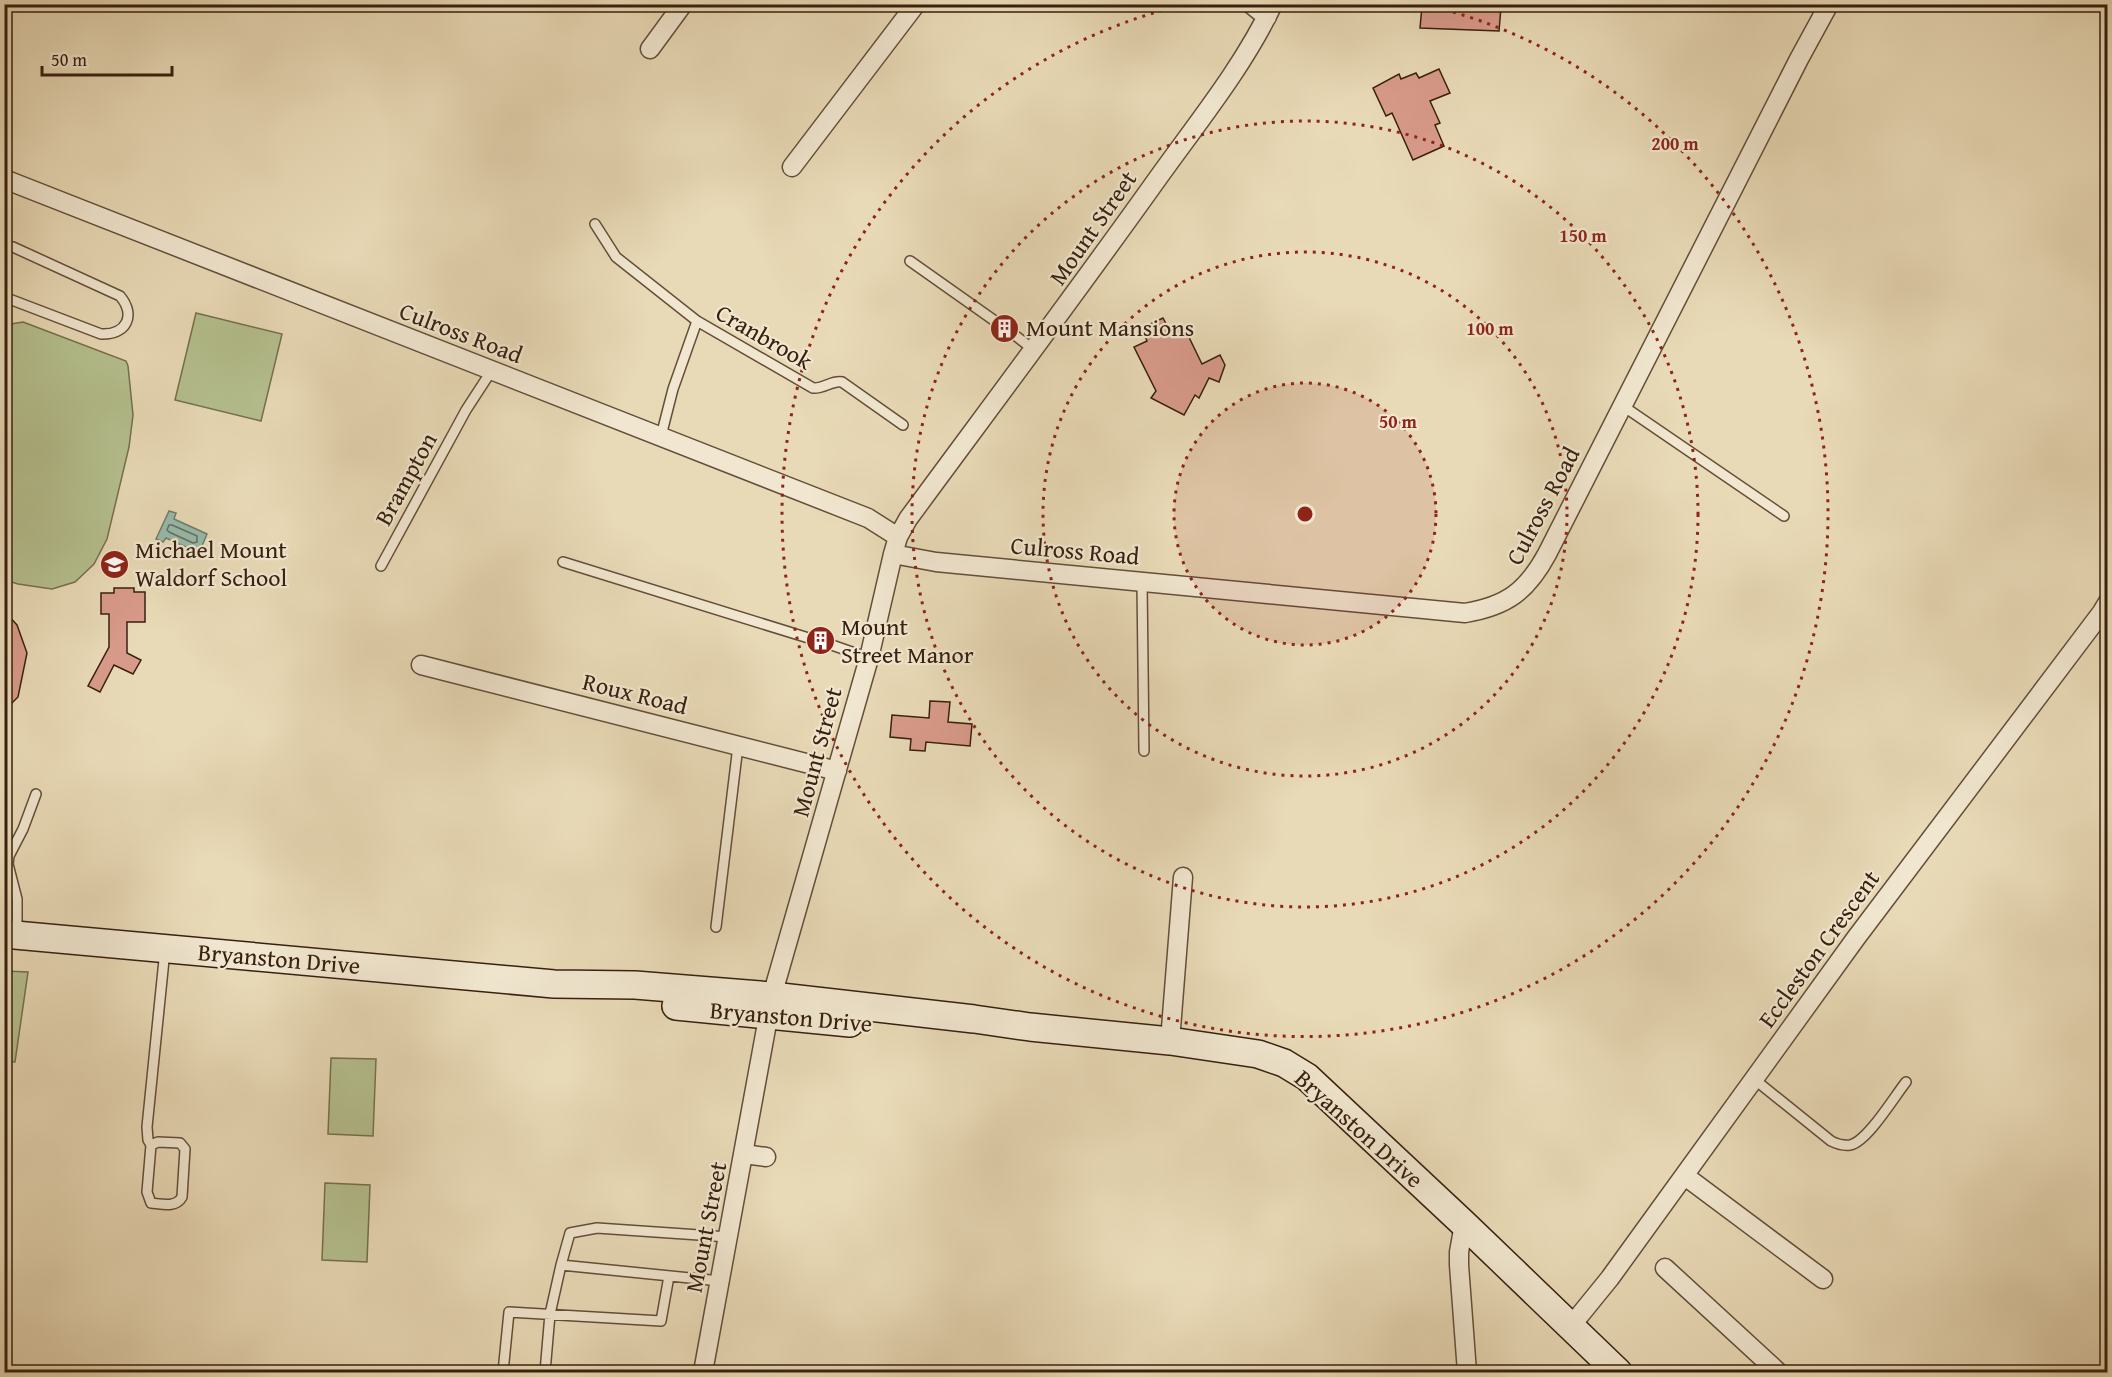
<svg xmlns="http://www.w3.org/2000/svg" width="2112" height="1377" font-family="'Gentium Book Plus',serif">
<rect width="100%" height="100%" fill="#e9dab7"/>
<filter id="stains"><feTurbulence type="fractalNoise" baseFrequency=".00333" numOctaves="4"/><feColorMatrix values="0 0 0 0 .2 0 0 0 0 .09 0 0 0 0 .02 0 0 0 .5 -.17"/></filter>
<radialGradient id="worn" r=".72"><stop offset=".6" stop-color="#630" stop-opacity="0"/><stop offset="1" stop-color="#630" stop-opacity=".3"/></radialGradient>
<path fill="#b5c08f" stroke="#76704f" stroke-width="1.5" d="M196,313L282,334L261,421L175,400Z
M23,322L126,361L128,366L133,415L129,447L107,539L94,564L75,582L52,589L18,584L5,580V325Z
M4,971L28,972L15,1062L5,1061Z
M331,1058L376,1059L373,1136L328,1134Z
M325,1183L370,1185L367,1262L322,1260Z"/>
<path fill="#97bbad" stroke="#717d6e" stroke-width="1.5" d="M169,511L176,513L174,519L207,534L199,553L166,538L163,542L156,539Z"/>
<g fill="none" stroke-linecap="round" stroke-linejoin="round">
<path stroke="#676e5e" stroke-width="1.5" d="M169,525H172L197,536V542L193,543L169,532L167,530Z"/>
</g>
<path fill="#d99b8b" stroke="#37200f" stroke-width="1.5" d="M1431,4L1501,7L1499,31L1420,28L1422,6H1431Z
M1439,69L1450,93L1430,101L1440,123L1435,125L1444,146L1413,160L1392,113L1386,116L1373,88L1399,74L1401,79L1416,73L1419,78Z
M1163,318L1170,331L1183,325L1202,364L1220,355L1225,365L1219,382L1209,378L1199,398L1195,395L1184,415L1151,398L1156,391L1134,347L1147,341L1142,328Z
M114,588H134V592H145V622H127V653L141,660L133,674L114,665L100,692L88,686L109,647V614H101V593H114Z
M4,611L17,625L27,653L18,697L4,711Z
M930,701L950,702L948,722L972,724L970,746L926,742L925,751L910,750L911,739L890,737L892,715L929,718Z"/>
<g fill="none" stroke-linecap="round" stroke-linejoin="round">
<defs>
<path id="service" d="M595,224L616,257L697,321
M4,246L13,247L120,296C136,315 127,335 101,334L4,297
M910,261L1002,326
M1008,330L1034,350
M1623,406L1784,516
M661,436L673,389L697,321L813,388C824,389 832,380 842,382L903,425
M563,562L815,640
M381,566L466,410L492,370
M1142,582L1144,751
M826,643L869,658
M716,927L738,746
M17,932V899L8,864L9,856L23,829L36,794
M1754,1079L1831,1141C1837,1144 1843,1146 1850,1145C1867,1142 1894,1097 1906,1082
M151,1145L158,1142L180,1143L185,1149L182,1197C176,1208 162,1204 151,1203L147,1192L151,1145L148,1140L147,1127L165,950
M720,1281L561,1265L570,1233L597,1228L728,1237
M503,1372L509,1312L661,1321L669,1276
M545,1372L550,1314L561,1265"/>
<path id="minor" d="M1251,4L1267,17
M650,49L683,4
M792,167L916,4
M4,179L868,518L898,537
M893,554L936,562L1465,613C1507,606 1527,591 1547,554L1799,59L1829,4
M421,665L837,771
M1170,1041L1183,877
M744,1154L766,1157
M1685,1176L1823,1279
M1464,1224L1459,1252V1265L1467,1372
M1665,1268L1778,1372
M1571,1326L1610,1278L1856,938L2102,612L2108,602
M703,1372L772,996L869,658L893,554L898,537L908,519C992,405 1076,293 1158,178C1198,122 1243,67 1273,4"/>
<path id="secondary" d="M4,934L554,984L635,985L772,996L974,1019L1030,1027L1170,1041L1258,1054L1284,1063L1307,1077L1464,1224L1618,1372
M676,1006L850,1023"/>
</defs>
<use href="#service" stroke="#644e39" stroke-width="12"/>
<use href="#minor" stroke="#644e39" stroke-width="21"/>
<use href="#secondary" stroke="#37200f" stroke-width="30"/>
<use href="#service" stroke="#f1e7d0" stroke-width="9"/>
<use href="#minor" stroke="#f1e7d0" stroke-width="18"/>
<use href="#secondary" stroke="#f1e7d0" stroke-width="27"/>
</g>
<circle cx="1305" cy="514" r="131" fill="#8f2418" fill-opacity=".12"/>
<g fill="none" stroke="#8f2418" stroke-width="3" stroke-dasharray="3 6">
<circle cx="1305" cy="514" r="131"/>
<circle cx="1305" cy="514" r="262"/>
<circle cx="1305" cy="514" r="393"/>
<path d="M1427 5A523 523 0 1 1 1183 5"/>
</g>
<defs>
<symbol id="building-disc" viewBox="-11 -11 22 22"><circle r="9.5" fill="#8f2418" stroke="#f1e7d0"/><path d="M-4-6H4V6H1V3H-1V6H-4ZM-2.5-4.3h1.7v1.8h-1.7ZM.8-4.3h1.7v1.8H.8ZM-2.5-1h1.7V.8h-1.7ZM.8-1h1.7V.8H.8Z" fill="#fff"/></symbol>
<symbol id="school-disc" viewBox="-11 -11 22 22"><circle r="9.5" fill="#8f2418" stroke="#f1e7d0"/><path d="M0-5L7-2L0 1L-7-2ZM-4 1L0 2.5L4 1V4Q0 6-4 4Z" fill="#fff"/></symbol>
</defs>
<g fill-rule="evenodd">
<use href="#building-disc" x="988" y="312" width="33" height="33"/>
<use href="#school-disc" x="98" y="548" width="33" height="33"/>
<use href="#building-disc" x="804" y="624" width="33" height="33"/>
</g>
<g text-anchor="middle" stroke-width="4.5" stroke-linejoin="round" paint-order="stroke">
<g font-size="24" fill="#37200f" stroke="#f1e7d0">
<text transform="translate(1093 228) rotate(-55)" y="8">Mount Street</text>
<text transform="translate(461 333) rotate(21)" y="8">Culross Road</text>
<text transform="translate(764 337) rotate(30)" y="8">Cranbrook</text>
<text transform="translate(406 479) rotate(-61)" y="8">Brampton</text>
<text transform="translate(1543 506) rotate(-62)" y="8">Culross Road</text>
<text transform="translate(1075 551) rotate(5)" y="8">Culross Road</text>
<text transform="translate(635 694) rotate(14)" y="8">Roux Road</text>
<text transform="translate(817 752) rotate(-75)" y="8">Mount Street</text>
<text transform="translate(1819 949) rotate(-54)" y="8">Eccleston Crescent</text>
<text transform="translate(279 959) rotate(5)" y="8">Bryanston Drive</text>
<text transform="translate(791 1017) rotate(5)" y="8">Bryanston Drive</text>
<text transform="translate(1359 1129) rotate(42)" y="8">Bryanston Drive</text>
<text transform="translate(706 1227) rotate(-79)" y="8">Mount Street</text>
</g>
<g font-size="24" fill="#37200f" stroke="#f1e7d0" text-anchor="start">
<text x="1026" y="336">Mount Mansions</text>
<text x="135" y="558">Michael Mount<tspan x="135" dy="28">Waldorf School</tspan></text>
<text x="841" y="635">Mount<tspan x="841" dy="28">Street Manor</tspan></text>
</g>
</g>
<circle cx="1305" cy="514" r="9" fill="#8f2418" stroke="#f1e7d0" stroke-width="3"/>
<g font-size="18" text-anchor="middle" font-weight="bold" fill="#8f2418" stroke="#f1e7d0" stroke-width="4.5" stroke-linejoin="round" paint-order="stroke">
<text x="1675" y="150">200 m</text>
<text x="1583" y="242">150 m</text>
<text x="1490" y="335">100 m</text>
<text x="1398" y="428">50 m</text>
</g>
<rect width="2112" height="1377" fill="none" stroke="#e9dab7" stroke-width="24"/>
<rect x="6" y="6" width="2100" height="1365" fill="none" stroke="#37200f" stroke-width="3"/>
<rect x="12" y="12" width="2088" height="1353" fill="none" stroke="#37200f" stroke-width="1.5"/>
<path d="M42 66v9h130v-9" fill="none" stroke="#37200f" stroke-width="3"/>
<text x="51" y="66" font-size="18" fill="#37200f" stroke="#f1e7d0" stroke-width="4.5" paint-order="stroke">50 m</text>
<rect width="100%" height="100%" filter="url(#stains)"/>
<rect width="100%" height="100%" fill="url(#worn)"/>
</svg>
